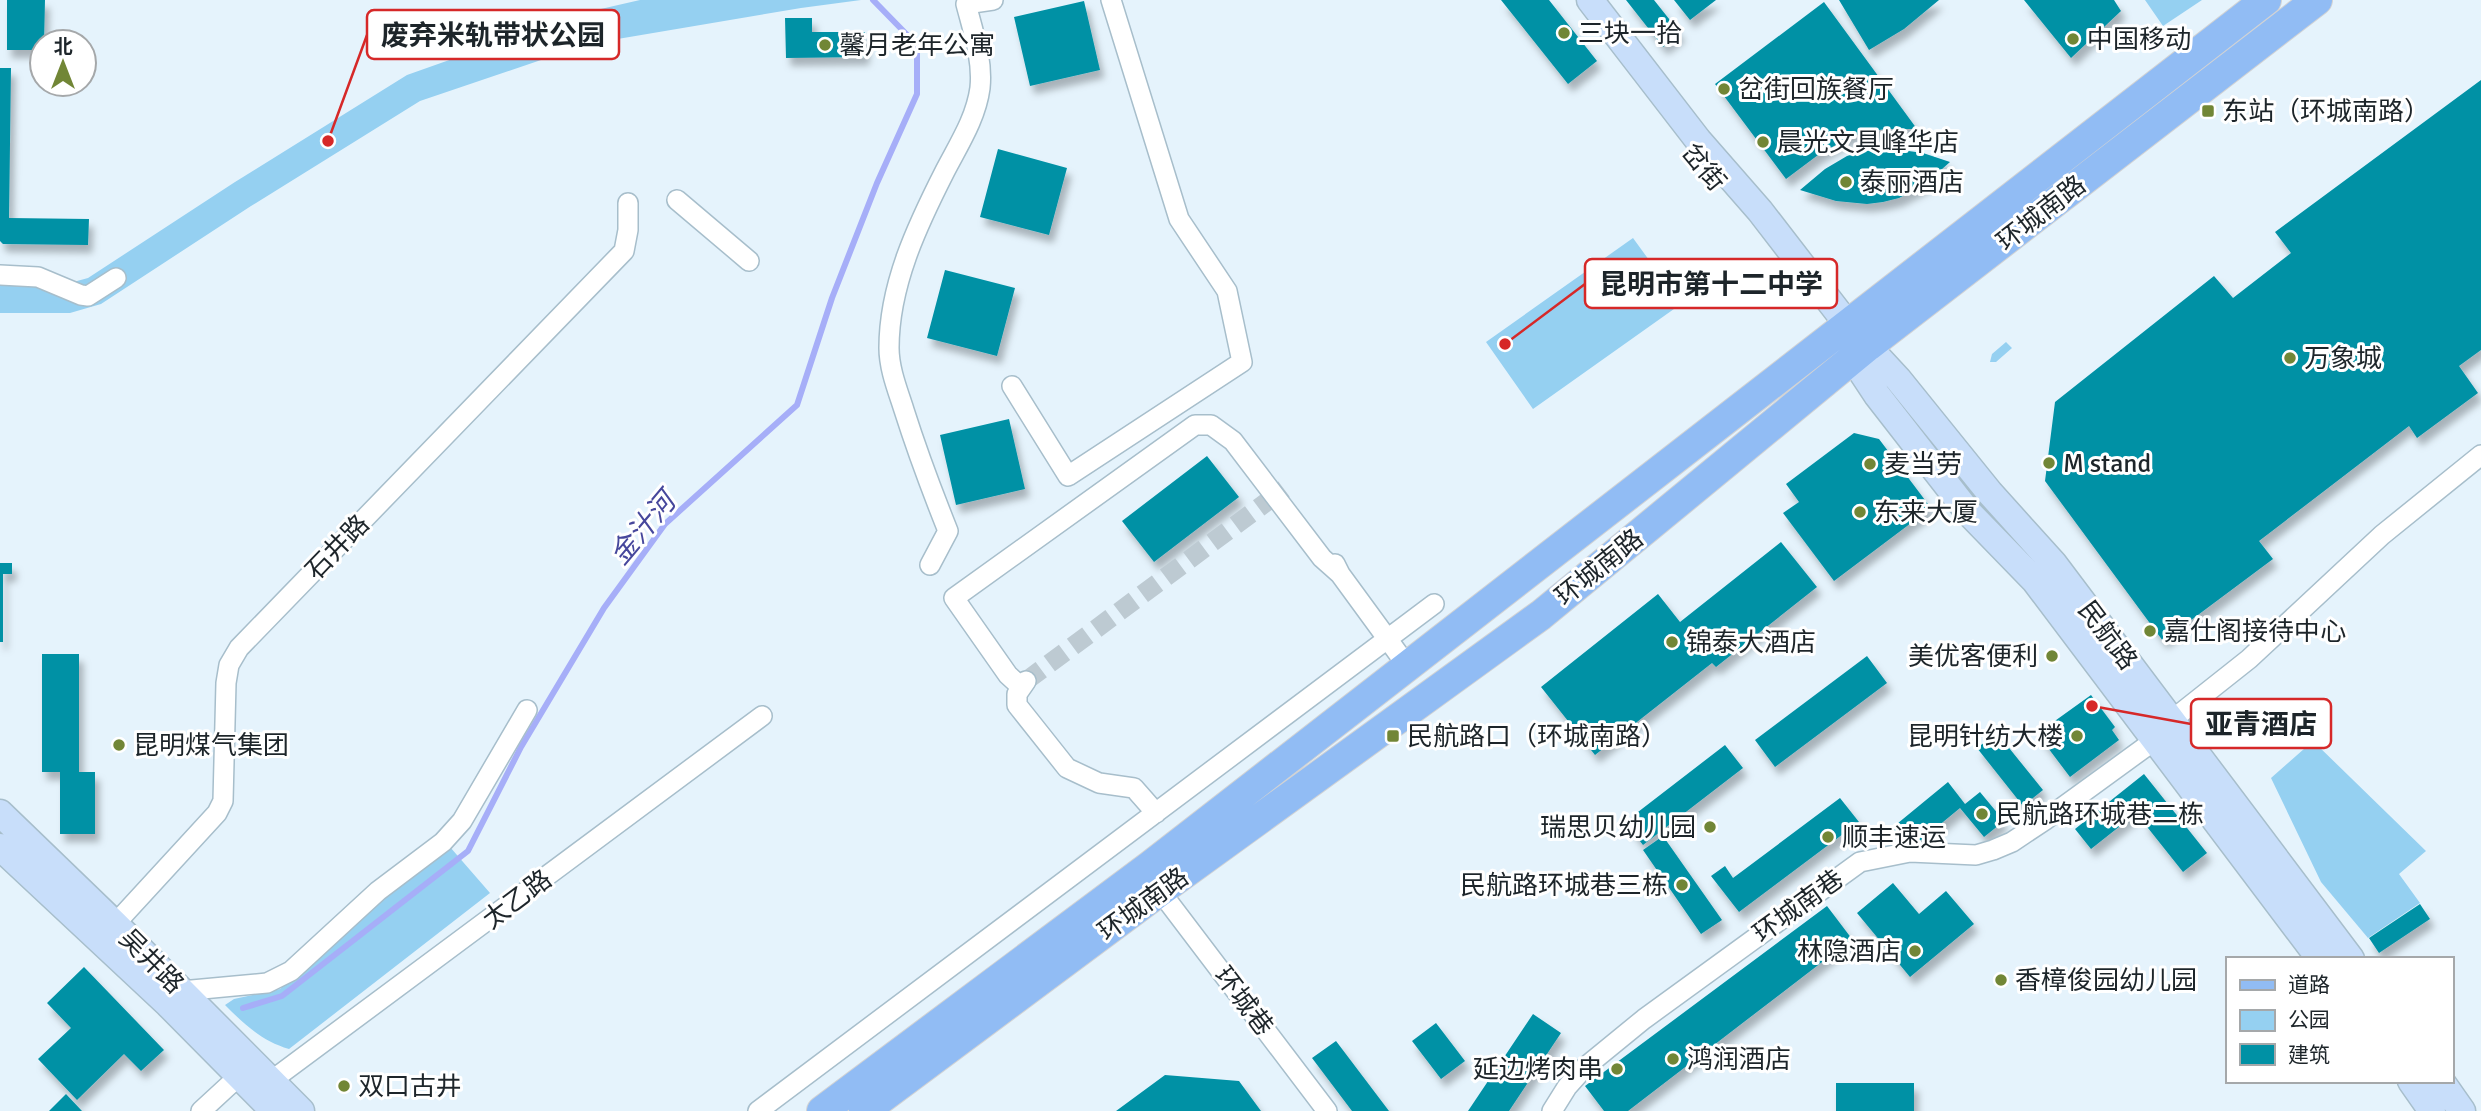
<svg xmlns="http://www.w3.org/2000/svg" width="2481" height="1111" font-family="Signika,'Noto Sans SC',sans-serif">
<defs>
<filter id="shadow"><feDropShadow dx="4.5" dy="8" stdDeviation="3.5" flood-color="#0004"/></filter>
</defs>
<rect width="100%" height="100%" fill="#e5f3fc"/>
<path fill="#95d0f1" d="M640,0H861L801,8L588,44L420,101L251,206L101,304L70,313H0V284H66L88,278L235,182L407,75L579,14Z
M2145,0H2202L2163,26Z
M1633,238L1681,304L1533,409L1486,342Z
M2006,342L2012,348L1996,362H1990L1992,354Z
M2313,741L2426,851L2399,874L2420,903L2368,938L2321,882L2271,778Z
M450,847L490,893L289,1049C262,1041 245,1025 225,1005L234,999L280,989L382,897Z"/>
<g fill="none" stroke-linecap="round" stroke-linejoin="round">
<path stroke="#a6aef8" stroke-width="6" d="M243,1008L282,996L468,851L521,747L604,608L665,524L797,405L832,298L877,183L917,94V45L873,0"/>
</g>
<path fill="#0091a5" filter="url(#shadow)" d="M7,0H45L44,42H42V50H7Z
M1501,0H1549L1597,61L1568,84Z
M1626,0H1654L1681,34L1663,47Z
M1674,0H1716L1690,20Z
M1839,0H1939L1904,29L1869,50Z
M2024,0H2114L2121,11L2071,58Z
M1084,1L1100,70L1030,86L1014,17Z
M1824,2L1917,129H1884L1852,136L1818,155L1786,179L1715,84Z
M785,18H812V32H865V57L786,58Z
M0,68H11L9,218L89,219L88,245L3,244L0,241Z
M2481,80V350L2459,366L2478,393L2417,438L2409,426L2259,541L2273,559L2163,641L2045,481L2055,402L2214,276L2233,298L2291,253L2275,232Z
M1887,148L1923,153L1950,162L1924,185L1899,198L1883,202L1867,204L1836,201L1800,190L1825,169L1847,156L1860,152Z
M998,149L1067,168L1049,235L980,217Z
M945,270L1015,288L997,356L927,338Z
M1009,419L1025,489L956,505L940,435Z
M1854,433L1879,439L1931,508L1834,581L1783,513L1799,502L1786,484Z
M1207,456L1239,497L1154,562L1122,521Z
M1781,542L1817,587L1716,667L1712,663L1595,755L1541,687L1658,594L1680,622Z
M0,563H12V574H3V642H0Z
M42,654H79V772H95V834H60V772H42Z
M1867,656L1887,683L1775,767L1755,740Z
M2091,695L2115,727L2112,730L2119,740L2070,777L2036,732L2051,721L2052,723Z
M1997,733L2043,790L2023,806L1977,748Z
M1725,745L1743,768L1643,845L1625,822Z
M2144,774L2207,853L2183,872L2144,823L2147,820L2139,811L2091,849L2075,829Z
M1948,782L1965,804L1980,792L2004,821L1984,837L1960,808L1909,850L1892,828Z
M1840,798L1859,822L1739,912L1711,876L1725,866L1733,878Z
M1663,836L1722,920L1701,934L1643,850Z
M1893,883L1919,914L1946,891L1974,924L1910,977L1857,913Z
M2420,904L2430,919L2379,953L2369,938Z
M1827,906L1852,939L1628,1111H1604L1585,1086Z
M84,967L164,1050L141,1071L124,1054L77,1100L38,1059L71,1028L47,1003Z
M1533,1014L1561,1033L1509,1111H1468Z
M1436,1023L1465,1061L1441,1079L1412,1041Z
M1336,1041L1389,1111H1352L1312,1058Z
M1165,1075L1239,1081L1261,1111H1116Z
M1836,1083H1914V1111H1836Z
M66,1094L82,1111H49Z"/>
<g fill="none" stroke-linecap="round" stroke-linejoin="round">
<path stroke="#bdcad2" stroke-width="19" stroke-dasharray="19 10" stroke-linecap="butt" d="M1026,681L1284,489"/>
<defs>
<path id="street" d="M677,200L749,261
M0,275L38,277L81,295L88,296L116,278
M1012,386L1068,476L1242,362L1227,291L1179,219L1111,0
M1335,564L1340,574L1408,667
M930,565L948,531C932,491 917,451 904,410C898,391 889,369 889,348C889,285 917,226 945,171C959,144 976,118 980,88C983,60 973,31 966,4L993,0
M1026,681L1017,694V705L1067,768L1099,783L1134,788L1156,813
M1020,686L1008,675L954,598L1195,425H1211L1233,441L1322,558L1340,574
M2172,720L2249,659L2382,535L2481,455
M1160,891L1327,1111
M115,924L217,813L223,801L226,683L229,665L239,648L624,251L628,230V203
M181,991L267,983L291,971L378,891L443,842L462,821L527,710
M271,1081L762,716
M201,1111L239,1076
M758,1111L1434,604
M1552,1111L1567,1087L1584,1068L1644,1019L1860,862L1910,852L1976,855L1993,850L2012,842L2045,820L2155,740"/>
<path id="secondary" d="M1590,0L1698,140L1760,211L1848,325L1898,379L1990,493L2054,564L2351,959
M1842,342L1877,395L1968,512L2035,581L2320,959
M0,813L115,924L301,1111
M0,847L168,1004L274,1111
M2411,1081L2432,1111
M2441,1081L2462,1111"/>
<path id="primary" d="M822,1111L1150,866L2266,0
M864,1111L1160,891L1541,615L1868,346L2317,0"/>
</defs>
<use href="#street" stroke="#a7becb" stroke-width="22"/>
<use href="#secondary" stroke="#a7becb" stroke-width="29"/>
<use href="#primary" stroke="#d2d3d4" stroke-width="32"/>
<use href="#street" stroke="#fff" stroke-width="19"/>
<use href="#secondary" stroke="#c8defa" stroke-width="26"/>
<use href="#primary" stroke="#91bcf4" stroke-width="30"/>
</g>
<g fill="#718636" stroke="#fff" stroke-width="2.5">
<circle cx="1564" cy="33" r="7"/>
<circle cx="2073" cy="39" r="7"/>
<circle cx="825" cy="45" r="7"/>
<circle cx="1724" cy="89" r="7"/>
<rect x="2201" y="104" width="14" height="14" rx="3.5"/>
<circle cx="1763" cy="142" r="7"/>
<circle cx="1846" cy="182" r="7"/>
<circle cx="2290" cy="358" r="7"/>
<circle cx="2049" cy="463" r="7"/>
<circle cx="1870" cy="464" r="7"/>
<circle cx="1860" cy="512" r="7"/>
<circle cx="2150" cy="631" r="7"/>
<circle cx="1672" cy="642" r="7"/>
<circle cx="2052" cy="656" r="7"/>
<rect x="1386" y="729" width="14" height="14" rx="3.5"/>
<circle cx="2077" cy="736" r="7"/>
<circle cx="119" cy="745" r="7"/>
<circle cx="1982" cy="814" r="7"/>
<circle cx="1710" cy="827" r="7"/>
<circle cx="1828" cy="837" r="7"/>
<circle cx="1682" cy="885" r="7"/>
<circle cx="1915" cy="951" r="7"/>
<circle cx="2001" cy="980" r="7"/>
<circle cx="1673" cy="1059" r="7"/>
<circle cx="1617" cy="1069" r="7"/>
<circle cx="344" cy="1086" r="7"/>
</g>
<g text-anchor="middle" stroke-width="6" stroke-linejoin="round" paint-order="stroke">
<g font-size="26" fill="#1d252a" stroke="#fff" text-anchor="start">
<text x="1578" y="42">三块一拾</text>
<text x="2087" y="48">中国移动</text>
<text x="839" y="54">馨月老年公寓</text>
<text x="1738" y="98">岔街回族餐厅</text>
<text x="2222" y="120">东站（环城南路）</text>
<text x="1777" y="151">晨光文具峰华店</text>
<text x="1860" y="191">泰丽酒店</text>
<text x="2304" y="367">万象城</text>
<text x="2063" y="472">M stand</text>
<text x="1884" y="473">麦当劳</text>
<text x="1874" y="521">东来大厦</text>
<text x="2164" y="640">嘉仕阁接待中心</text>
<text x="1686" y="651">锦泰大酒店</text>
<text x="2038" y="665" text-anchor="end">美优客便利</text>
<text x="1407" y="745">民航路口（环城南路）</text>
<text x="2063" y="745" text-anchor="end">昆明针纺大楼</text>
<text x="133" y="754">昆明煤气集团</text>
<text x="1996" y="823">民航路环城巷二栋</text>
<text x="1696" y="836" text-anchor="end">瑞思贝幼儿园</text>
<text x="1842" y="846">顺丰速运</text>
<text x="1668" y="894" text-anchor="end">民航路环城巷三栋</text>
<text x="1901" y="960" text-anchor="end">林隐酒店</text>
<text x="2015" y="989">香樟俊园幼儿园</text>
<text x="1687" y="1068">鸿润酒店</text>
<text x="1603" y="1078" text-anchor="end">延边烤肉串</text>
<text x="358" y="1095">双口古井</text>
</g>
<g font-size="26" fill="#1d252a" stroke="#fff">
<text transform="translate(1704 167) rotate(50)" y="9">岔街</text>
<text transform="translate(2041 213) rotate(-38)" y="9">环城南路</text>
<text transform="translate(337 547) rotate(-46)" y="9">石井路</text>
<text transform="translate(1599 567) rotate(-39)" y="9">环城南路</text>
<text transform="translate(2108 635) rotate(53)" y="9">民航路</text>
<text transform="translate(517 899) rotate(-37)" y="9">太乙路</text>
<text transform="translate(1143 904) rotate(-36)" y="9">环城南路</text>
<text transform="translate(1798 906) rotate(-36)" y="9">环城南巷</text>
<text transform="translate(152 961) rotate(45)" y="9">吴井路</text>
<text transform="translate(1244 1001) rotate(53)" y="9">环城巷</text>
</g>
<g font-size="28" font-style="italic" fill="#46479c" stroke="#fff">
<text transform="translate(642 528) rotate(-50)" y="10">金汁河</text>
</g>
</g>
<path fill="none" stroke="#d62828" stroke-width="2.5" d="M328 141L367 35M1505 344L1585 284M2092 706L2191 724"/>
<g fill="#d62828" stroke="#fff" stroke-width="2.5">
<circle cx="328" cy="141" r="7"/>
<circle cx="1505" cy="344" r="7"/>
<circle cx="2092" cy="706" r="7"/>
</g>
<g fill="#fff" stroke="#d62828" stroke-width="2.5">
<rect x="367" y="10" width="252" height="49" rx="7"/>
<rect x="1585" y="259" width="252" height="49" rx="7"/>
<rect x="2191" y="699" width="140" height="49" rx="7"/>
</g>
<g font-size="28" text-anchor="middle" font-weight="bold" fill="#1d252a">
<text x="493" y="45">废弃米轨带状公园</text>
<text x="1711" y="294">昆明市第十二中学</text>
<text x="2261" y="734">亚青酒店</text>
</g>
<rect x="2226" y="957" width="228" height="126" fill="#ffffff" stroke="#a5a8aa" stroke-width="2"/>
<rect x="2240" y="980" width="35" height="10" fill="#91bcf4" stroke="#a5a8aa" stroke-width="2"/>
<text x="2288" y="992" font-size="21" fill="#1d252a">道路</text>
<rect x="2240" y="1010" width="35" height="21" fill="#95d0f1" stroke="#a5a8aa" stroke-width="2"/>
<text x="2288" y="1027" font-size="21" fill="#1d252a">公园</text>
<rect x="2240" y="1044" width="35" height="21" fill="#0091a5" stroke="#a5a8aa" stroke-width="2"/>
<text x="2288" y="1062" font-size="21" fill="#1d252a">建筑</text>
<g transform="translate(63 63)"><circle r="33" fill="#ffffff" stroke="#a5a8aa" stroke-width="2"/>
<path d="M0-5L12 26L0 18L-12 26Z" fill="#718636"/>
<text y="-10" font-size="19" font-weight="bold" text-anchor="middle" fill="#1d252a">北</text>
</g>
</svg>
